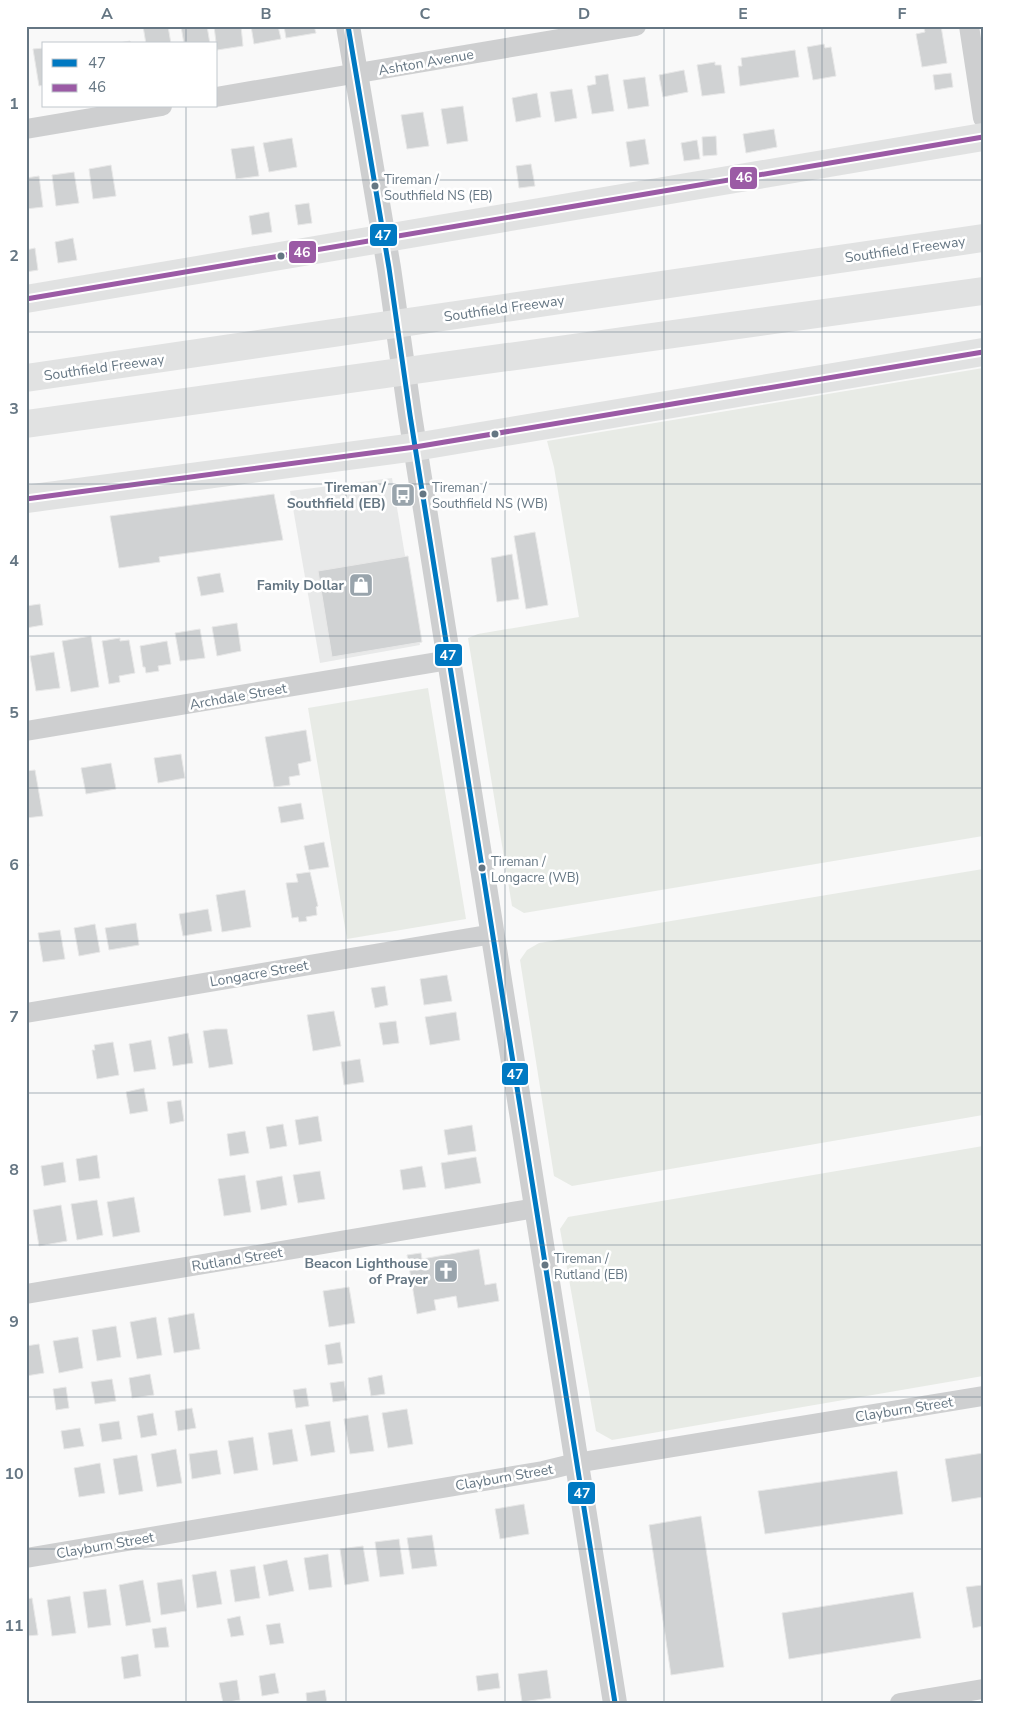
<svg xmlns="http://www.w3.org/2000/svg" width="1009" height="1729" font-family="'Nunito Sans',sans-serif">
<rect width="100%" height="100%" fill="#f9f9f9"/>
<path fill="#e8e9e9" d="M392,478L420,645L320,663L290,491Z"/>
<path fill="#e8ebe6" d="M983,368V836L524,913L512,906L468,638L478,634L579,617L554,467L547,441Z
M428,688L466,919L347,939L308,708Z
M983,869V1115L572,1186L554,1176L520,960L527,950L539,943Z
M983,1146V1376L612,1440L596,1431L560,1229L568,1217Z"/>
<path fill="#d0d2d3" stroke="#e8e8e8" d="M143,26H168L171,44H146Z
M181,26H207L210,44H184Z
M214,26H241L243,46L217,50Z
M251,26H278L281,39L254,44Z
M284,26H314L316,33L286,38Z
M941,26L947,63L922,67L916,34L925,32L924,28Z
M130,41L131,44H113Z
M824,44L825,48L831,47L836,76L813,80L807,47Z
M44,48V85L39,86L33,49Z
M795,50L799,77L740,86L738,66H742L741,58Z
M715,62V65H721L725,93L702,96L697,65Z
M684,70L688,92L663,97L659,75Z
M951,73L953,87L935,90L933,75Z
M608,74L614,111L592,114L587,86L596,84L595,76Z
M645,77L649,106L628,109L623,80Z
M572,89L577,118L555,122L550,92Z
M537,93L541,117L516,122L512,98Z
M463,106L468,141L447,144L441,109Z
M423,112L429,146L407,149L401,115Z
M774,129L777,147L746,153L743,134Z
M716,136L717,155L703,156L702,137Z
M292,138L297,167L269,172L263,143Z
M645,139L649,164L630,167L626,142Z
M697,140L700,159L684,161L681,143Z
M254,146L259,176L236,179L231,149Z
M531,164L535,186L519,188L516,166Z
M111,165L116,196L93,199L89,169Z
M74,172L79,203L56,206L52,175Z
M39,176L43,207L26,209V178Z
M309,203L312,223L298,225L295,205Z
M269,212L272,232L252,235L249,216Z
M73,238L77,260L58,263L55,242Z
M35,248L38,270L26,272V250Z
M274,494L283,540L159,557L160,562L119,568L110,516Z
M535,532L548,605L526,609L514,536Z
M512,554L519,599L497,602L491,558Z
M408,556L422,642L332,657L318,571Z
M220,573L224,592L201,596L197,577Z
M40,604L43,625L26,628V606Z
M237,623L241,651L217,656L212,627Z
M200,629L205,658L180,661L175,633Z
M91,636L99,687L71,692L62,641Z
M120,638V641L129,640L135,673L119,676L120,682L109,684L102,641Z
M167,641L171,664L158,666L159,671L146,673L145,667H143L140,646Z
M54,652L60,688L36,691L30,656Z
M306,730L311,761L298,764L300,775L289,777L290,785L274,787L265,737Z
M181,754L185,778L158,783L154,758Z
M111,763L116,789L86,794L81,768Z
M35,770L43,816L26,818V771Z
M301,803L304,819L281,823L278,807Z
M324,842L329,867L309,870L304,846Z
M26,847L29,866H26Z
M310,872L318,906L316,907L317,915L306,917L307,921L299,922L298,917L292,918L286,883L298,882L296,874Z
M245,890L251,927L222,932L216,895Z
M208,909L212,931L183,936L179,914Z
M136,923L139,945L109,950L105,928Z
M95,924L100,952L79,956L74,928Z
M60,930L65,959L43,962L38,933Z
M447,975L452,1001L424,1005L420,979Z
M385,986L388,1005L375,1008L371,988Z
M334,1011L341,1046L313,1051L307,1015Z
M456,1012L460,1040L430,1045L425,1017Z
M396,1021L399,1043L383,1045L379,1023Z
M216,1029H227L233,1064L209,1068L203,1031Z
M188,1033L193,1063L173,1066L168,1037Z
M151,1040L156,1069L134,1072L129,1044Z
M113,1042L119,1075L97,1079L92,1050H95L94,1045Z
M360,1059L364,1082L344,1085L341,1062Z
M144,1088L148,1111L130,1114L126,1092Z
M181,1100L184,1121L170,1124L167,1102Z
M318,1116L322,1141L299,1145L295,1120Z
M283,1124L287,1146L270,1149L266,1127Z
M472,1125L476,1151L448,1155L444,1130Z
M245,1131L249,1153L230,1156L227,1134Z
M97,1155L100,1178L79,1181L76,1159Z
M476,1157L481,1183L445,1189L441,1163Z
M63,1162L66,1182L44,1186L41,1166Z
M422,1166L426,1187L403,1190L400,1170Z
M320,1171L325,1199L298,1203L293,1175Z
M245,1175L251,1212L224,1216L218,1179Z
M282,1176L287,1205L261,1210L256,1181Z
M134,1197L140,1232L113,1237L107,1202Z
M97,1200L103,1235L77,1240L71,1204Z
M61,1205L67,1241L39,1246L33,1210Z
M479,1249L485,1285L496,1283L499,1301L458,1308L456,1296L434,1300L436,1310L417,1314L407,1255L421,1253L422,1259Z
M349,1287L355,1323L329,1327L323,1291Z
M194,1313L200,1349L174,1353L168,1318Z
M156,1317L162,1355L137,1359L130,1322Z
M116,1326L121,1357L97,1361L92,1330Z
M78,1337L83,1368L59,1373L53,1341Z
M340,1342L343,1363L328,1365L325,1345Z
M39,1344L44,1373L26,1376V1346Z
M150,1374L154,1395L132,1398L129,1378Z
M382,1375L385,1394L371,1396L368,1378Z
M112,1379L116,1401L95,1404L91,1382Z
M344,1381L347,1400L333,1402L330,1383Z
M66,1387L69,1408L56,1410L53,1389Z
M306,1388L309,1406L296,1408L293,1390Z
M192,1408L196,1428L178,1431L175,1411Z
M407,1409L413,1444L388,1448L382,1413Z
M153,1413L157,1435L141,1438L137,1416Z
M368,1415L374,1451L350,1454L344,1419Z
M119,1421L122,1439L102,1442L99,1424Z
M330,1421L335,1452L311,1456L305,1425Z
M80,1428L84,1446L64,1449L61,1431Z
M292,1429L298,1461L273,1465L268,1433Z
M253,1437L258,1470L234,1474L228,1441Z
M176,1449L182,1483L157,1487L151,1454Z
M217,1450L221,1474L192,1479L189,1454Z
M983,1453V1497L952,1502L945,1459Z
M137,1455L143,1491L119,1495L113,1459Z
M100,1463L105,1493L79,1497L74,1468Z
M897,1471L903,1514L765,1534L758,1491Z
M524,1504L529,1534L500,1539L495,1509Z
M701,1516L724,1667L671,1675L649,1525Z
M432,1535L437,1566L412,1569L407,1538Z
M399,1539L404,1574L380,1577L375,1542Z
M363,1546L369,1581L345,1585L340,1549Z
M328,1554L332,1587L309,1590L304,1558Z
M287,1560L294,1591L269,1596L263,1565Z
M255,1566L260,1598L235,1602L230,1570Z
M216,1571L222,1604L197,1608L192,1575Z
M182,1579L186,1611L161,1615L157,1583Z
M143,1580L151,1622L126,1626L119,1585Z
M983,1585V1626L973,1628L966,1587Z
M106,1589L111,1625L88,1628L83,1592Z
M913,1592L921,1638L789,1659L782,1613Z
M70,1596L76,1633L52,1636L47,1600Z
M32,1598L38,1635L26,1636V1599Z
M240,1616L244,1635L231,1637L227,1619Z
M280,1623L284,1643L270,1645L266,1625Z
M166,1627L169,1647L155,1648L152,1629Z
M138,1654L141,1676L124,1679L121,1657Z
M547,1670L551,1698L522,1702L518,1674Z
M275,1673L279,1693L262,1696L259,1676Z
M498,1673L500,1688L478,1691L476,1676Z
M237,1680L240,1700L223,1703L219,1683Z
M325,1690L327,1703H307L306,1693Z"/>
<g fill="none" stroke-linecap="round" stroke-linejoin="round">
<path stroke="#cecfd0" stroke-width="20" d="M969,26L983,118
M216,97L636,26
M26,129L162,106
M26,731L449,660
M26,1013L493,934
M26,1294L536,1208
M26,1558L543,1471L576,1463L983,1396
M900,1703L983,1689"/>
<path stroke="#cecfd0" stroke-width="24" d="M348,26L389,268L410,415L615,1703"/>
<path stroke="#e1e2e2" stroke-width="28" d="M26,299L983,137
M26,499L415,447L983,352"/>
<path stroke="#e1e2e2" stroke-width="28" d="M26,378L983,238
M26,424L983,291"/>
<defs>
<path id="bus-1" d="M348,26L389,268L410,415L615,1703"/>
<path id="bus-2" d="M26,299L983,137
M26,499L415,447L983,352"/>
</defs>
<use href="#bus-1" stroke="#fff" stroke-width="9"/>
<use href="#bus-2" stroke="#fff" stroke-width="9"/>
<use href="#bus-1" stroke="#0079c2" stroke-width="5"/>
<use href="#bus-2" stroke="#9b5ba5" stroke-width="5"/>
</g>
<path fill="none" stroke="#657683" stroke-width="1" stroke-opacity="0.55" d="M186,26V44M346,26V1703M505,26V1703M664,26V1703M822,26V1703M186,106V1703M26,180H983M26,332H983M26,484H983M26,636H983M26,788H983M26,941H983M26,1093H983M26,1245H983M26,1397H983M26,1549H983"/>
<defs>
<symbol id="bus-square" viewBox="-11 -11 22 22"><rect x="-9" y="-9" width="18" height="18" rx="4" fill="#99a4ac" stroke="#fff"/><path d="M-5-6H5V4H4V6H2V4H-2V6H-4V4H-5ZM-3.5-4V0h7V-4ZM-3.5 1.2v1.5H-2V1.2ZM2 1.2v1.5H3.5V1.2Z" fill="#fff"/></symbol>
<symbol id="shop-square" viewBox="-11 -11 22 22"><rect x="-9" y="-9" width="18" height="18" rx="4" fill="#99a4ac" stroke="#fff"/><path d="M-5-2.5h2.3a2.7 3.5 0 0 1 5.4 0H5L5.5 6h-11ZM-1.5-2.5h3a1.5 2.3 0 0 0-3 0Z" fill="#fff"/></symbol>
<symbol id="church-square" viewBox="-11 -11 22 22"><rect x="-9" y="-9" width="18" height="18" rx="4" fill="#99a4ac" stroke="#fff"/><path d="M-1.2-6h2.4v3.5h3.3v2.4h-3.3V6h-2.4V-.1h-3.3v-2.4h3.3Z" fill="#fff"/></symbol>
</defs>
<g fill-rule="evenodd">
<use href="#bus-square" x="389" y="481" width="28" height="28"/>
<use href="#shop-square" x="347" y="571" width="28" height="28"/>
<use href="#church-square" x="432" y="1257" width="28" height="28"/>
</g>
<g fill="#657683" stroke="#fff" stroke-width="2">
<circle cx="375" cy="186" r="4.5"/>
<circle cx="281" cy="256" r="4.5"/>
<circle cx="495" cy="434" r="4.5"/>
<circle cx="423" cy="494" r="4.5"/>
<circle cx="482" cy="868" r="4.5"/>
<circle cx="545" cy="1265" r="4.5"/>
</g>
<g text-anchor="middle" stroke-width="5" stroke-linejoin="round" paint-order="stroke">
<g font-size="13" fill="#657683" stroke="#fff" text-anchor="start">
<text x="384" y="184">Tireman /<tspan x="384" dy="16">Southfield NS (EB)</tspan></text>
<text x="432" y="492">Tireman /<tspan x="432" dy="16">Southfield NS (WB)</tspan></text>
<text x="491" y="866">Tireman /<tspan x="491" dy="16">Longacre (WB)</tspan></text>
<text x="554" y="1263">Tireman /<tspan x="554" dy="16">Rutland (EB)</tspan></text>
</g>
<g font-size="14" fill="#657683" stroke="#fff">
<text transform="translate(426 62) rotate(-10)" y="5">Ashton Avenue</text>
<text transform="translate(905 249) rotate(-8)" y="5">Southfield Freeway</text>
<text transform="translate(504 308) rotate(-8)" y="5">Southfield Freeway</text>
<text transform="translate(104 367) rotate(-8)" y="5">Southfield Freeway</text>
<text transform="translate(238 696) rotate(-10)" y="5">Archdale Street</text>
<text transform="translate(259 973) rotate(-10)" y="5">Longacre Street</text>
<text transform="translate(237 1259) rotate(-9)" y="5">Rutland Street</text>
<text transform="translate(904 1409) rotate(-9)" y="5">Clayburn Street</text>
<text transform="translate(504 1477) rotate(-10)" y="5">Clayburn Street</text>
<text transform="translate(105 1545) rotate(-10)" y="5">Clayburn Street</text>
</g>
<g font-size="14" font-weight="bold" fill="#657683" stroke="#fff" text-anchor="end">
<text x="386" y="492">Tireman /<tspan x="386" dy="16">Southfield (EB)</tspan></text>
<text x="344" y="590">Family Dollar</text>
<text x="428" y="1268">Beacon Lighthouse<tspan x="428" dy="16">of Prayer</tspan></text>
</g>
</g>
<g stroke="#fff" stroke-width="2">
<rect x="729" y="166" width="29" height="24" rx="5" fill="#9b5ba5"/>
<rect x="369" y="223" width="29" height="24" rx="5" fill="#0079c2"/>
<rect x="288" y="240" width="29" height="24" rx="5" fill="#9b5ba5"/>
<rect x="434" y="643" width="29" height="24" rx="5" fill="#0079c2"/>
<rect x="501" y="1062" width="28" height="24" rx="5" fill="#0079c2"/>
<rect x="567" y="1481" width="29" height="24" rx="5" fill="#0079c2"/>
</g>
<g font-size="14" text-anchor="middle" font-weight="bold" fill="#fff">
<text x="744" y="182">46</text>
<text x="383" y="240">47</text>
<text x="302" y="257">46</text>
<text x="448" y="660">47</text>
<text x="515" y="1079">47</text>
<text x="582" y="1498">47</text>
</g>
<rect width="1009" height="1729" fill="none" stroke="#ffffff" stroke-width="55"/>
<rect x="42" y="42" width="175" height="65" fill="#ffffff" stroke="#c1c8cd"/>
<rect x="52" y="59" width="25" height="8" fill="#0079c2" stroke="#c1c8cd"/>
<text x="88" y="68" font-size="15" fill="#657683">47</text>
<rect x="52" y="84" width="25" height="8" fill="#9b5ba5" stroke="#c1c8cd"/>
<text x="88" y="92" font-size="15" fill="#657683">46</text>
<rect x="28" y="28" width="954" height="1674" fill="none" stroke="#657683" stroke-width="2"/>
<g font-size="16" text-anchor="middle" font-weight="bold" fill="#657683">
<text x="107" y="19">A</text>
<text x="266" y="19">B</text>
<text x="425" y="19">C</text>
<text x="584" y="19">D</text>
<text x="743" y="19">E</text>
<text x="902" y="19">F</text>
<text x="14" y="109">1</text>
<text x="14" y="261">2</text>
<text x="14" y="414">3</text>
<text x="14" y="566">4</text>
<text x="14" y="718">5</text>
<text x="14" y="870">6</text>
<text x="14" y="1022">7</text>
<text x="14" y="1175">8</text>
<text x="14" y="1327">9</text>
<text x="14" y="1479">10</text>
<text x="14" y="1631">11</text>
</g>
</svg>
